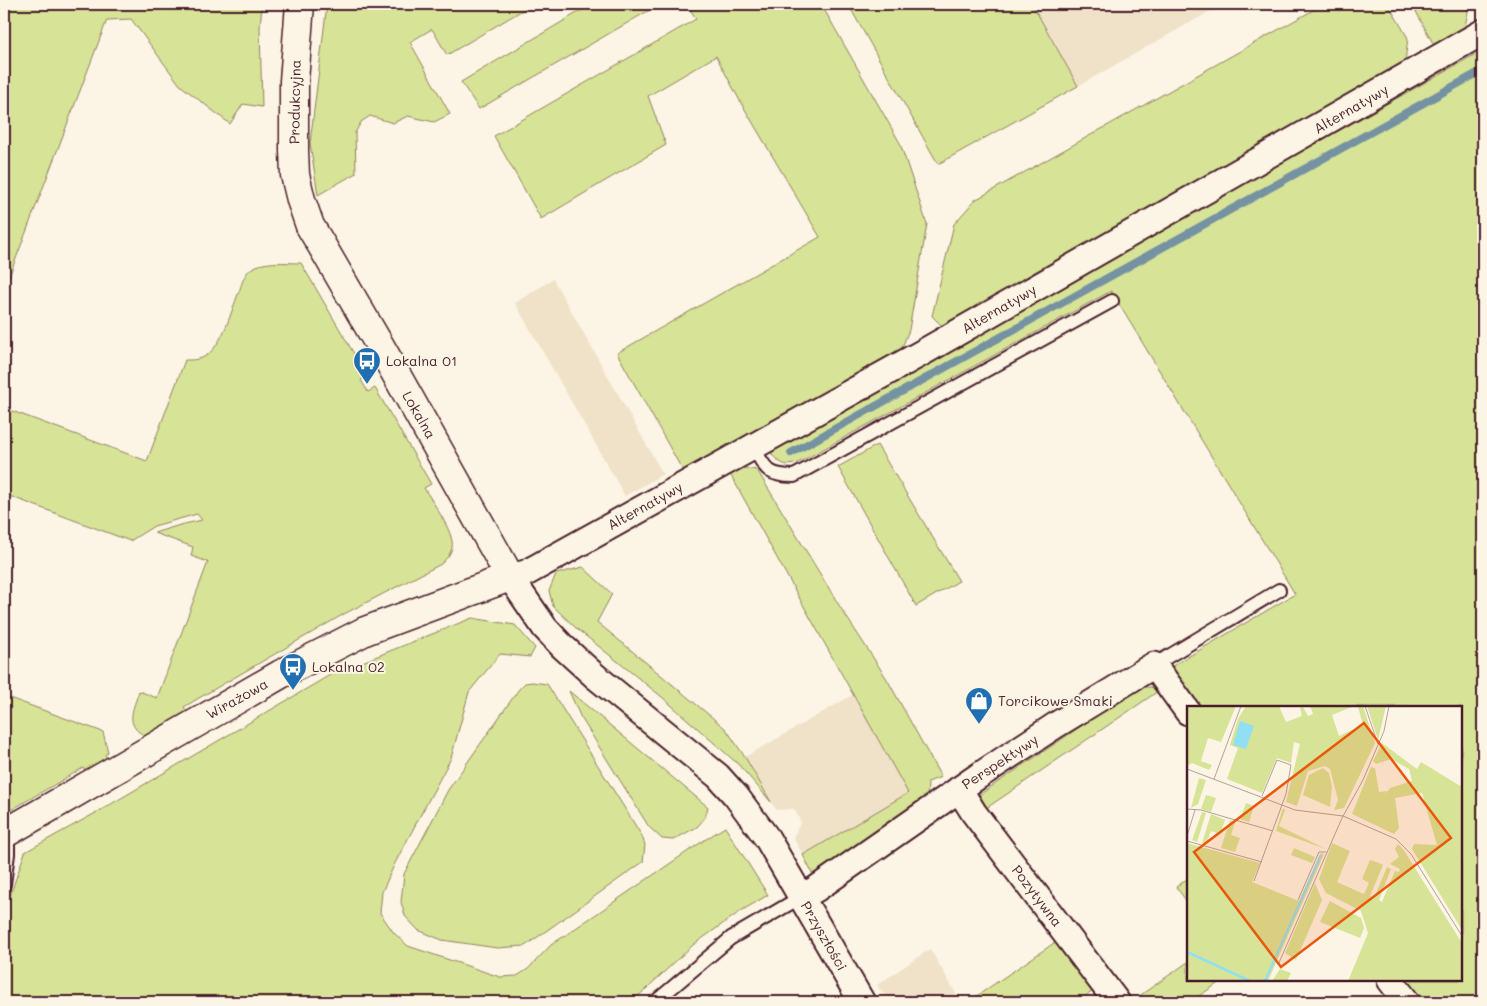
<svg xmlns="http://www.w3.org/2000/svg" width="1487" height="1006" font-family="Mali,sans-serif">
<rect width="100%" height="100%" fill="#fcf5e5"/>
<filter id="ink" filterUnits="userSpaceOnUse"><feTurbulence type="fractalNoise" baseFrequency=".02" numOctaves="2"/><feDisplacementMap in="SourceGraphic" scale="10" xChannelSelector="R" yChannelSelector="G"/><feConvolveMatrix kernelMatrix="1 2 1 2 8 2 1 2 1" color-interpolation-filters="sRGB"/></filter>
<g filter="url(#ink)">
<path fill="#efe2c8" d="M1032,4H1223L1078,86Z
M553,279L663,474L625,496L515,303Z
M854,694L908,793L803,855L793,837L801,822L794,809L776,810L745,757Z
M930,949L961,1002H889L877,985Z"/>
<path fill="#d7e396" stroke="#908160" d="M4,4H262L260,28L262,107L243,104L230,124L180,85L131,19L107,20L4,290Z
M327,4H533L447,55L432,29L410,42L450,114L434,122L408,116L393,123L370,116L361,122L355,133L356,173L318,195L310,143Z
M592,4H660L479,109L461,82Z
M687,4H821L900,143L927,224L909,330L899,355L684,473L617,353L820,237L740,101L716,56L648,96L666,145L541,219L494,136L696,19Z
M848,4H1032L1078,86L938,164Z
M1324,4H1388L1408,38L1405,62L943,327L932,316L954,224L975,200Z
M1412,4H1466L1468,12L1464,31L1435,47Z
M1483,50V1002H1422L1405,980H1461V707H1199L1169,668L1295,594L1111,291L798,463C785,467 781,464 772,455V448Z
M301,263L367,376L361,380L368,392L375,388L431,484L424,488C432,501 450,527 452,541C454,551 447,558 441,564L344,614L199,698L184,707L189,715C178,721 166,730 154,735C149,737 143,735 139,732C125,721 135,705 139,691L157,698L208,562L191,556L193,547L154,533L180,525L202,520L197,514L154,526L130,541L4,494V408L147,461L185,360C192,360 198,360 204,357C223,347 232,308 240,289C242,282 245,273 251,269C263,260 286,263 301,263Z
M877,445L959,581L916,606L838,467Z
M739,467L757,470L842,610L887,679L941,777L928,782L927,802L813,875L803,855L908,793L729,472Z
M583,567L612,594L597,622L726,729L745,757L771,802L739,765L662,697L577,629L553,606L549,591L556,574Z
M472,618L515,625L535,648L530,657L500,654L469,692L451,758L395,863L382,892L380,913L394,933L408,946L500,977L517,976L528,969L551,945L703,841L725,827L768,895L741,911L693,945L632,1002H37L16,1000L15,1002H4V913L25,852L101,810L330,675Z
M532,682L547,684L642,836L645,845L643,862L525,946L497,948L442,940L418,930L405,916L401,902L404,874L448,790L519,689L525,683Z
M1139,687H1154L1157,692L985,809L976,797Z
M569,691L708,807L705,818L697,827L673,840L662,839L649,827L580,716Z
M4,696L103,732L108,752L105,755L109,761L87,773L83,768L4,814Z
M1188,878V903L1176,887Z
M1057,941L1093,991L1077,1002H968Z
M1188,962V980H1223L1190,1002H1133L1132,1001Z"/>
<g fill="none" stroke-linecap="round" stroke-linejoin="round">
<path stroke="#7592a2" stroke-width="8" d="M791,453L1483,70"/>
<defs>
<path id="lane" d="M753,447C766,468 766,476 794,476L1112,301
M1154,665L1279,590
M4,884L8,854V832
M655,1002L731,938L801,897"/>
<path id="street" d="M959,789L974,813L1117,1002
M801,897L816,889L977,777L1056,725L1154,665L1188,712
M1390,980L1407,1002
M862,1002L767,838L736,796L718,776L595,676L562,646L545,628L510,577L526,573L920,354L1483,32"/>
<path id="secondary" d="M4,834L281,674L365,631L510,577L383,351L322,246L310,226L301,200L295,175L294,150V81L300,4"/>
</defs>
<use href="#lane" stroke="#4a1f2b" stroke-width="16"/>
<use href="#street" stroke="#4a1f2b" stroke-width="29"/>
<use href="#secondary" stroke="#4a1f2b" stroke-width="31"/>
<use href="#lane" stroke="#fcf5e5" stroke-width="12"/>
<use href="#street" stroke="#fcf5e5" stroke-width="25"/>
<use href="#secondary" stroke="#fcf5e5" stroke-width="28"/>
</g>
</g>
<defs>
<symbol id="bus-pin" viewBox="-11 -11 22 30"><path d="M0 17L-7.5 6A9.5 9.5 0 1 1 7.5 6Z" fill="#1f6fb2" stroke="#fcf5e5"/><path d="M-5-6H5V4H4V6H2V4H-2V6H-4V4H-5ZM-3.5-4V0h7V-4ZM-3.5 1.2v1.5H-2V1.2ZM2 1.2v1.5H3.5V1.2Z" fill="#fff"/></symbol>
<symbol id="shop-pin" viewBox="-11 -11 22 30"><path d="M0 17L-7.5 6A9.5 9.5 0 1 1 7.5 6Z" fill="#1f6fb2" stroke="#fcf5e5"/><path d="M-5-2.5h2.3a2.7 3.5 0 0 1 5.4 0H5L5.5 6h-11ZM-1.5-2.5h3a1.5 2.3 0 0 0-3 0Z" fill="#fff"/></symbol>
</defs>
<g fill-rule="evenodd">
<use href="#bus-pin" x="351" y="345" width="32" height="43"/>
<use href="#bus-pin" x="277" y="651" width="32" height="43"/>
<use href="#shop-pin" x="963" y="685" width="32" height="43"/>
</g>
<g text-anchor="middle" stroke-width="4" stroke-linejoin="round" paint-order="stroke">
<g font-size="14" fill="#4a1f2b" stroke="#fcf5e5">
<text transform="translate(295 102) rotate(-89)" y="5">Produkcyjna</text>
<text transform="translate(1351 109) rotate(-30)" y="5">Alternatywy</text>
<text transform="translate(999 309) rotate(-30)" y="5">Alternatywy</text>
<text transform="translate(419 415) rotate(60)" y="5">Lokalna</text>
<text transform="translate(645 506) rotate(-29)" y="5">Alternatywy</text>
<text transform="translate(237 699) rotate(-29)" y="5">Wirażowa</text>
<text transform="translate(1000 762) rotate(-33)" y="5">Perspektywy</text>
<text transform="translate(1037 896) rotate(53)" y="5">Pozytywna</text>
<text transform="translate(824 936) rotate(60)" y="5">Przyszłości</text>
</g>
<g font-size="14" fill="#4a1f2b" stroke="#fcf5e5" text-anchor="start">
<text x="386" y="366">Lokalna 01</text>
<text x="312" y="672">Lokalna 02</text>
<text x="998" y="706">Torcikowe Smaki</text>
</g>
</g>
<g transform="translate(1187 706)">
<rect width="275" height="275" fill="#fcf5e5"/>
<path d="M0,0H49L34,36L21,32L14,55L25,59L22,64L5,57L0,60ZM59,0H92L99,16L115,10L113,2L116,1L121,10L126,8L123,0H167L145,9L152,30L176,19L171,1L176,0L188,37L157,102L147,104L151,94L143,63L138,60L121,65L110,100L99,96L113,38L107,36L104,57L90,52L75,87L40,73L51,42L43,39L51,13ZM180,0H199L191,34ZM195,37L230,63L234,56L275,81V224L225,143L227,138L250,139L235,87L208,92L212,122L207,128L165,108L184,61L188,62L192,86L200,85L197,90L203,82L225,75L222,63L204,53L189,58L186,55ZM136,62L142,67L145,81L143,101L116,89L122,69ZM12,72L19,74L11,98L4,102ZM19,89L29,92L24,106L14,103ZM59,97L67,100L62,116L53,113ZM96,102L98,104L92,120L139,143L89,125ZM15,106L19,107L10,136L5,134ZM24,108L38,114L33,128L24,125L19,138L15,137ZM43,114L48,116L44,129L53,132L48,146L34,142ZM0,137L73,157L65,176L112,195L134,147L137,148L81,275H0ZM145,137L163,145L150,176L177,188L182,177L175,173L183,154L192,157L196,159L183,190L187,192L200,161L204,163L192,194L195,196L208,165L212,166L213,163L203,158L212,151L208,143L211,138L216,143L275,237V275H161L181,227L174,205L139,187L132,173ZM107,142L128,151L125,157L104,149ZM128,177L135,194L109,254L98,247ZM143,195L174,212L177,222L173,232L133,216ZM93,263L104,267L100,275H85Z" fill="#d7e396"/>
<path d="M53,15L67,20L59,43L46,39Z" fill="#92def2"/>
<path fill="none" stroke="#92def2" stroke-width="2.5" d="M0,246L63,275M78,275L134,149"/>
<path fill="none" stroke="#b59f9b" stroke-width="1" d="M178,0L191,38M0,63L108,104L156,110L209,133L224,148L275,230M27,73L54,0M0,103L14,104L86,125M0,130L8,104M0,135L75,156M67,175L99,88L104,59L90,54L75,90M111,194L132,146H139M91,259L155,112L176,74L197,25L202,0"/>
<path fill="#e8590c" fill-opacity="0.15" stroke="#e8590c" stroke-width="2.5" d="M177,17L264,132L94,261L7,146Z"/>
<rect width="275" height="275" fill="none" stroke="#4a1f2b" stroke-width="2.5"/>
</g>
<rect width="1487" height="1006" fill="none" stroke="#fcf5e5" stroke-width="20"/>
<rect x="10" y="10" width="1467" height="986" fill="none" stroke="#4a1f2b" stroke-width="2" filter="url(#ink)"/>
</svg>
